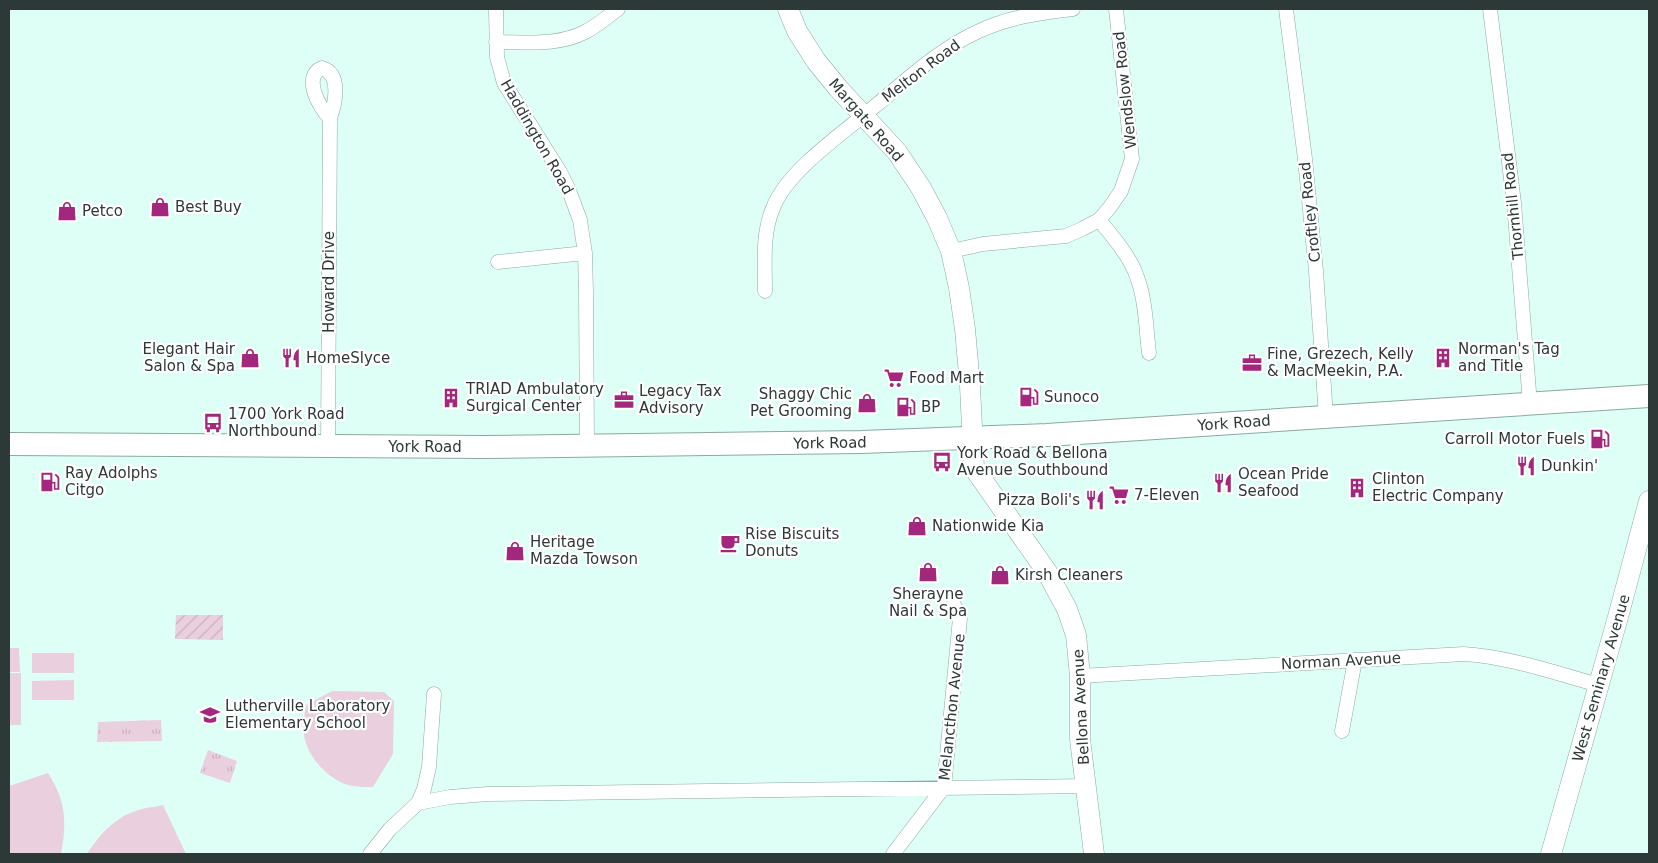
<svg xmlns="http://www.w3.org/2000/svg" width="1658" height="863" font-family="'DejaVu Sans',sans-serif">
<defs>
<pattern id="park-tufts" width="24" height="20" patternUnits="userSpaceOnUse" patternTransform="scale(1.25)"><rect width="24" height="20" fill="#eacfde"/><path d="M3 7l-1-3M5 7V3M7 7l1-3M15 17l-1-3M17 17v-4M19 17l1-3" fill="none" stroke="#c9b2bf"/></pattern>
<pattern id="garden-furrows" width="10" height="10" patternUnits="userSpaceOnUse" patternTransform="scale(1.25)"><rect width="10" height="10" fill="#eacfde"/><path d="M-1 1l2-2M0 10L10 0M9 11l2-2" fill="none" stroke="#c9b2bf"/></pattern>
</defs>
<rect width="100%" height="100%" fill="#defff6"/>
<path fill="url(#park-tufts)" d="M161,720L162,741L97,742L98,722Z
M208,750L237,761L230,783L200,773Z"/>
<path fill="url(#garden-furrows)" d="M176,615H223V640L175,639Z"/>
<path fill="#eacfde" d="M9,648H19L20,672H9Z
M74,653V673H32V653Z
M9,673H21V725H9Z
M74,680V700H32V681Z
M332,691L384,692L394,701L393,754L373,787C367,787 360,787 353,786C332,783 310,760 305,740C302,728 304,716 306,705Z
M48,773C66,801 67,822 61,854H9V786Z
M163,805L186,854H87C98,837 113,819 133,812C142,808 154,807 163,805Z"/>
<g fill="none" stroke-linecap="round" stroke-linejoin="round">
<defs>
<path id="street" d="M496,9L497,57L504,83L560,172L568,188L580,220L585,253L586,292L587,445
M1286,9L1305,159L1316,271L1326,417
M1490,9L1514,203L1530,404
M496,42C525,42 558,46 585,32C597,26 607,17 618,9
M1099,220C1113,237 1130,256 1137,277C1146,301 1146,328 1149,353
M951,251L983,244L1066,236L1082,229L1099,220L1110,207L1121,191L1132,159L1116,9
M498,262L585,253
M765,291C765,263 762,234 773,208C787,171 843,133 874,107C907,80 938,50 977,32C1008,17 1039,13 1073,9
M328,446L330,118C335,104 342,74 322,68C302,76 319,108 330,118
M1080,676L1464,654C1510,657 1555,673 1599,685
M1342,731L1355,660
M418,803L450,797L488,794L1087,786
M370,854L390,829L418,803L424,789L429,767L434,694
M893,854L944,787L960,618L954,605"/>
<path id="secondary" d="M788,9L797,31L816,61L838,88L897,152L921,188L937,218L951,251L959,288L965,329L970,386L974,468L1047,572L1067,609L1076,635L1080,676V739L1094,854
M1551,854L1618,617L1649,501"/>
<path id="primary" d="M9,444L485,447L862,442L1047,435L1649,396"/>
</defs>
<use href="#street" stroke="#8ba9a1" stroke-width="15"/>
<use href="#secondary" stroke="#8ba9a1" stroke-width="21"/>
<use href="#primary" stroke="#8ba9a1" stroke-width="24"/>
<use href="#street" stroke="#fff" stroke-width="14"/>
<use href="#secondary" stroke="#fff" stroke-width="20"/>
<use href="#primary" stroke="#fff" stroke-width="22"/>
</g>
<defs>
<symbol id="shop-bare" viewBox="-9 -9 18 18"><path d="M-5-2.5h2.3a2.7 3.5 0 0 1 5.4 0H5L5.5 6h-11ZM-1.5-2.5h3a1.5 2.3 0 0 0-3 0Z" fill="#a3287d" stroke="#fff" stroke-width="2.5" paint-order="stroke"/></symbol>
<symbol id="restaurant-bare" viewBox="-9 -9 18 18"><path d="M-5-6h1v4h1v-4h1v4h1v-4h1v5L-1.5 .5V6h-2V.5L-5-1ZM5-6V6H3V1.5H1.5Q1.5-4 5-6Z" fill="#a3287d" stroke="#fff" stroke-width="2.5" paint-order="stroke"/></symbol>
<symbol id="building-bare" viewBox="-9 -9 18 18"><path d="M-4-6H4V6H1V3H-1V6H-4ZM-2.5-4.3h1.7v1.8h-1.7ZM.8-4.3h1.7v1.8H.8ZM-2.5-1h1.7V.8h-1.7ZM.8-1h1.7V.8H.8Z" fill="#a3287d" stroke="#fff" stroke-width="2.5" paint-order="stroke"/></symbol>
<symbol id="office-bare" viewBox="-9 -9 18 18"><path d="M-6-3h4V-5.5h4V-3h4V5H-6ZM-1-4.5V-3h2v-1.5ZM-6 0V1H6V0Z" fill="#a3287d" stroke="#fff" stroke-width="2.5" paint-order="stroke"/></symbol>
<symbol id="supermarket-bare" viewBox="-9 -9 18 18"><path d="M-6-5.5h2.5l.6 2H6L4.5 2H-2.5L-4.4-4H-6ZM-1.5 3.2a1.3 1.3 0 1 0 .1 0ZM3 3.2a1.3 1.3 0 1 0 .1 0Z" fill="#a3287d" stroke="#fff" stroke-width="2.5" paint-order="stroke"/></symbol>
<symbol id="fuel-bare" viewBox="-9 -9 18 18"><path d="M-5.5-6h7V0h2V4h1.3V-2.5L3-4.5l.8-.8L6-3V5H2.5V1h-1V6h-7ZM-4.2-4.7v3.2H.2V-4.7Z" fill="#a3287d" stroke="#fff" stroke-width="2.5" paint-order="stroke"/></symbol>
<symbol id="bus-bare" viewBox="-9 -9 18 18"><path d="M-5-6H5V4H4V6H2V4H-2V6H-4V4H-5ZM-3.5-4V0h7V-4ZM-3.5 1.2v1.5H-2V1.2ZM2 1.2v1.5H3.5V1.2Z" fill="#a3287d" stroke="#fff" stroke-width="2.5" paint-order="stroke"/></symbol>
<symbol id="cafe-bare" viewBox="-9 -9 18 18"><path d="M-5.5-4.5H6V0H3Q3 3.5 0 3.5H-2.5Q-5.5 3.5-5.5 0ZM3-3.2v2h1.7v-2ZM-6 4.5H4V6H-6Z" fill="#a3287d" stroke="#fff" stroke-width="2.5" paint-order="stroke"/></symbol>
<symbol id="school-bare" viewBox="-9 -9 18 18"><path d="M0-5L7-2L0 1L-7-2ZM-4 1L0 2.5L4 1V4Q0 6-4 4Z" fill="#a3287d" stroke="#fff" stroke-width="2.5" paint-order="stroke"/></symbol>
</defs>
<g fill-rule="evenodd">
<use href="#shop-bare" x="146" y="193" width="28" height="28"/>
<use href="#shop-bare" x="53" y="197" width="28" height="28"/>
<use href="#shop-bare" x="236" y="344" width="28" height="28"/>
<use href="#restaurant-bare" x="277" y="344" width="28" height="28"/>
<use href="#building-bare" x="1429" y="344" width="28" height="28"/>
<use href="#office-bare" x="1238" y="349" width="28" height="28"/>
<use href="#supermarket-bare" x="880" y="364" width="28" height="28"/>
<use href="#fuel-bare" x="1015" y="383" width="28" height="28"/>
<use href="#building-bare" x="437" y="384" width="28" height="28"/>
<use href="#office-bare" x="610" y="386" width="28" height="28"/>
<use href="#shop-bare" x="853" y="389" width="28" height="28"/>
<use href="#fuel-bare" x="892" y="393" width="28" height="28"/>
<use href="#bus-bare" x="199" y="409" width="28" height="28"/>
<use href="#fuel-bare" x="1586" y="425" width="28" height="28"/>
<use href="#bus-bare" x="928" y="448" width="28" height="28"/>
<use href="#restaurant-bare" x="1512" y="452" width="28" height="28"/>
<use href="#fuel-bare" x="36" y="468" width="28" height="28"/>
<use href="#restaurant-bare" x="1209" y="469" width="28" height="28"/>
<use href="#building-bare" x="1343" y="474" width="28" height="28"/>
<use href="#supermarket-bare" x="1105" y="481" width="28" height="28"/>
<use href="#restaurant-bare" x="1081" y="486" width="28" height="28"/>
<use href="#shop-bare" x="903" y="512" width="28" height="28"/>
<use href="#cafe-bare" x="716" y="529" width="28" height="28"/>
<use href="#shop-bare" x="501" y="537" width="28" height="28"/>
<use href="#shop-bare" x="914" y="558" width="28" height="28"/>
<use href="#shop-bare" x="986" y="561" width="28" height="28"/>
<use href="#school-bare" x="196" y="701" width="28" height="28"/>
</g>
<g text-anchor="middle" stroke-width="4.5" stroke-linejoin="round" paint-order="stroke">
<g font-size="15" fill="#2d3936" stroke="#fff">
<text transform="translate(921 71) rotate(-37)" y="5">Melton Road</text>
<text transform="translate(1125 90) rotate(-96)" y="5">Wendslow Road</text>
<text transform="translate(866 120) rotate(49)" y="5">Margate Road</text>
<text transform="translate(537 137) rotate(60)" y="5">Haddington Road</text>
<text transform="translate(1513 206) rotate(-96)" y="5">Thornhill Road</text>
<text transform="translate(1310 212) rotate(-96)" y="5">Croftley Road</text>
<text transform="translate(329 282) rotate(-90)" y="5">Howard Drive</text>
<text transform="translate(1234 423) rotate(-4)" y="5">York Road</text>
<text transform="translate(830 443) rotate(-1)" y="5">York Road</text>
<text x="425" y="452">York Road</text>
<text transform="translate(1341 661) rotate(-3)" y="5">Norman Avenue</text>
<text transform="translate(1601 678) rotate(-74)" y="5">West Seminary Avenue</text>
<text transform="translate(952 707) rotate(-84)" y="5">Melancthon Avenue</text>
<text transform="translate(1081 707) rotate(-93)" y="5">Bellona Avenue</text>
</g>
<g font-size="15" fill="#2d3936" stroke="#fff" text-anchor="start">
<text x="175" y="212">Best Buy</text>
<text x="82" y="216">Petco</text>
<text x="235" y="354" text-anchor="end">Elegant Hair<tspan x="235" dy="17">Salon &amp; Spa</tspan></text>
<text x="1458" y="354">Norman's Tag<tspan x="1458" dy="17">and Title</tspan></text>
<text x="1267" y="359">Fine, Grezech, Kelly<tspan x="1267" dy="17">&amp; MacMeekin, P.A.</tspan></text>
<text x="306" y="363">HomeSlyce</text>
<text x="909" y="383">Food Mart</text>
<text x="466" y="394">TRIAD Ambulatory<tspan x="466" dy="17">Surgical Center</tspan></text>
<text x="639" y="396">Legacy Tax<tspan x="639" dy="17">Advisory</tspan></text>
<text x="852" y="399" text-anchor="end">Shaggy Chic<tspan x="852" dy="17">Pet Grooming</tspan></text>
<text x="1044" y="402">Sunoco</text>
<text x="921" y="412">BP</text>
<text x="228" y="419">1700 York Road<tspan x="228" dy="17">Northbound</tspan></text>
<text x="1585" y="444" text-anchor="end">Carroll Motor Fuels</text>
<text x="957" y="458">York Road &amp; Bellona<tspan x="957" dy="17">Avenue Southbound</tspan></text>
<text x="1541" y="471">Dunkin'</text>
<text x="65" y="478">Ray Adolphs<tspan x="65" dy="17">Citgo</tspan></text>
<text x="1238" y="479">Ocean Pride<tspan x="1238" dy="17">Seafood</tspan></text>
<text x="1372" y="484">Clinton<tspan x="1372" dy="17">Electric Company</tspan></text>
<text x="1134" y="500">7-Eleven</text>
<text x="1080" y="505" text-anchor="end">Pizza Boli's</text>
<text x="932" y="531">Nationwide Kia</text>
<text x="745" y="539">Rise Biscuits<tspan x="745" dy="17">Donuts</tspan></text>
<text x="530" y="547">Heritage<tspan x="530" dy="17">Mazda Towson</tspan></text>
<text x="1015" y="580">Kirsh Cleaners</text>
<text x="928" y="599" text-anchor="middle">Sherayne<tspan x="928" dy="17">Nail &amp; Spa</tspan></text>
<text x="225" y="711">Lutherville Laboratory<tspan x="225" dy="17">Elementary School</tspan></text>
</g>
</g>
<rect width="1658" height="863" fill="none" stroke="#2d3936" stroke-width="20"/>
</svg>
